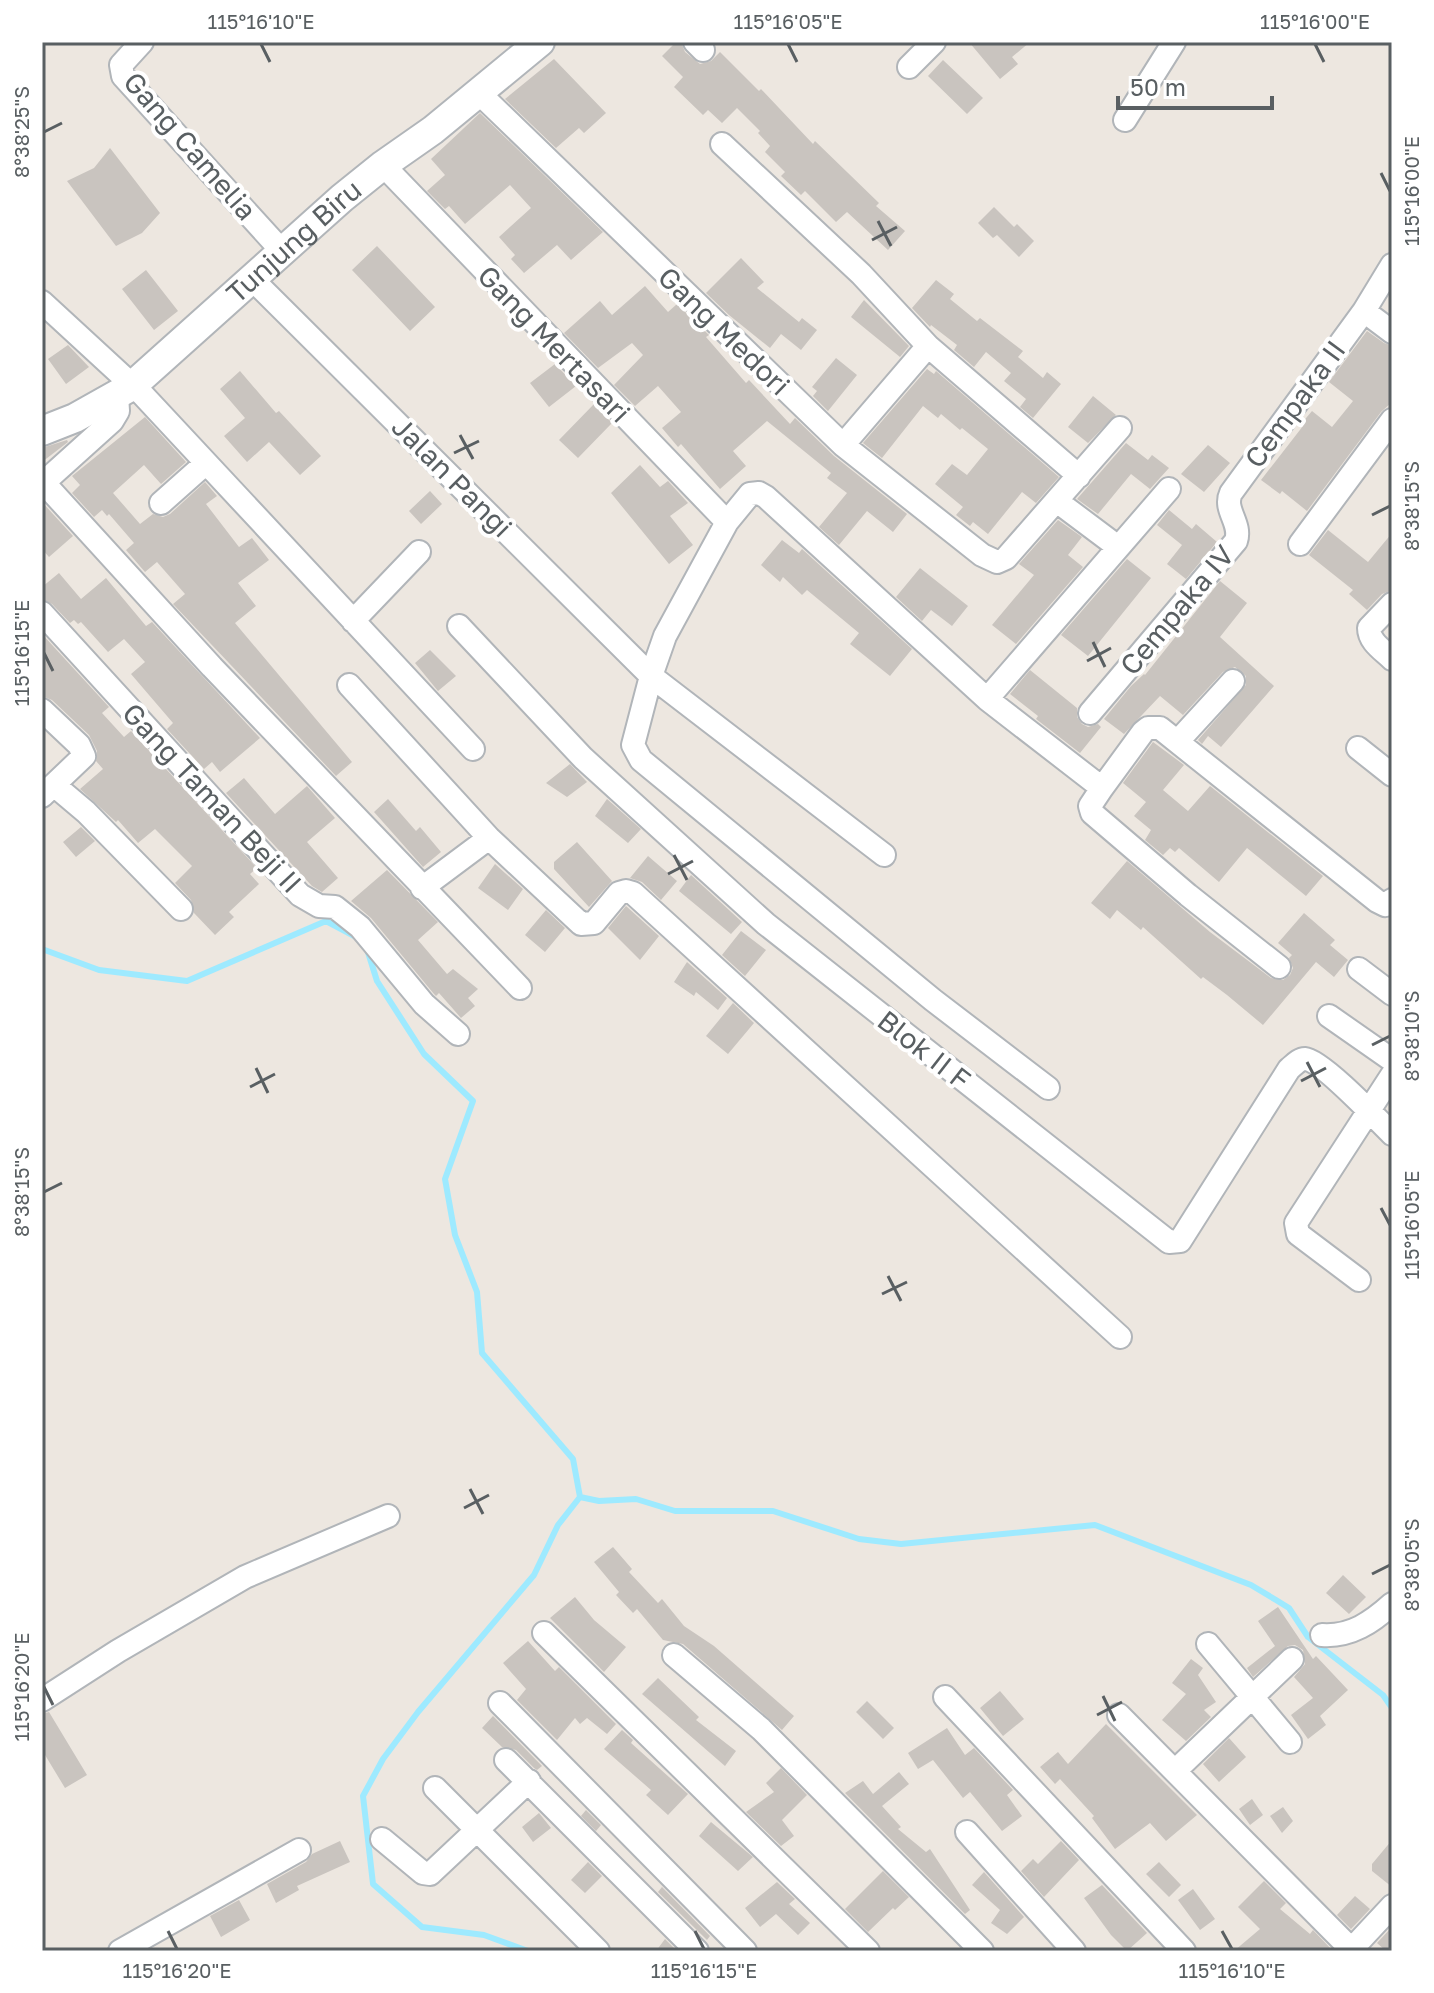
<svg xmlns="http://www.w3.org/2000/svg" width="1434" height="1993" font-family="'Golos Text',sans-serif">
<rect width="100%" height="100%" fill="#ede7e0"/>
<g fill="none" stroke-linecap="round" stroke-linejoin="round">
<path stroke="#9eeaff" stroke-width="6" d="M42,949L99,970L187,981L326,921L358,938
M367,949L377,981L424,1054L473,1101L445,1179L455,1235L477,1292L482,1353L573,1459L580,1497L558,1525L534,1575L418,1712L383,1759L363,1796L373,1884L422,1927L484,1935L528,1951
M580,1497L599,1501L636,1499L675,1511H773L859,1539L901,1544L1095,1525L1251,1585L1276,1600L1289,1608L1308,1637L1383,1695L1392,1708"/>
</g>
<path fill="#c9c4bf" d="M676,42H681L685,52L700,64L711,61L720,52L759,91L761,89L813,144L815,141L879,203L876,206L905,231L888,250L847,212L836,222L805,191L801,195L781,176L785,172L765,152L770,146L758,133L760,131L737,108L722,123L708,110L703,115L674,87L683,77L662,56Z
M969,42H1030L1012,57L1018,64L1000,79Z
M554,59L606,113L584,133L579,128L556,148L505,99Z
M943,60L983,98L967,114L928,76Z
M480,113L603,232L571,260L557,245L524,273L511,259L515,255L499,237L531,208L510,185L465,224L449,206L445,209L427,191L445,175L431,159Z
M110,148L160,213L142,233L116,246L67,181L94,168Z
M994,207L1014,227L1017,224L1034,241L1019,257L997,235L993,238L978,223Z
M377,246L435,307L410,331L352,270Z
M741,258L764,282L757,288L799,322L802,318L817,330L801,350L781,334L770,348L729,315L706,293Z
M146,270L178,311L154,330L122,289Z
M936,280L954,294L950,299L977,321L980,318L1023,351L1018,357L1043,378L1047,372L1061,384L1033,418L1020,407L1026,399L1004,381L1011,373L986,352L974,367L954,350L957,345L931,325L930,327L912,308Z
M645,286L668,312L677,304L709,335L706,337L746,383L749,380L790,424L795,418L834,456L907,514L893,532L867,511L839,545L819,527L847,493L827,478L831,473L767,421L733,451L746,466L720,489L681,444L678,447L662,428L681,412L658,386L635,406L614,385L643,355L632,343L598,368L564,333L600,301L612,315Z
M864,300L909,346L900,357L851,317Z
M1367,331L1384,343L1392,346V402L1381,412L1307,511L1282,491L1280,494L1261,480L1303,426L1301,424L1312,411L1332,427L1353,401L1329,382Z
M68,345L89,367L66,384L48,359Z
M836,358L857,375L828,411L813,396L817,391L812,387Z
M555,364L576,386L549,407L530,383Z
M927,369L934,374L936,371L1059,477L1036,503L1022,492L988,534L973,522L970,526L956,515L963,507L935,484L952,464L967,475L988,449L962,428L960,430L941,414L938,418L923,406L882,458L863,443Z
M240,371L276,413L279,411L321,456L300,475L269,442L247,462L224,436L245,418L220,389Z
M1093,396L1116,415L1088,443L1068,427Z
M594,404L612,423L578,458L559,440Z
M145,417L186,462L161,484L144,465L113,493L140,524L153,514L163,517L170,514L205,482L217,496L206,504L239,547L252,538L269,560L238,583L256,606L235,623L352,762L336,776L173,604L185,594L157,562L145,572L126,550L134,543L109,514L107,516L102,510L94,517L72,493L80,485L72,476Z
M67,440L68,442L42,462V448Z
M1126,443L1148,460L1152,455L1169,468L1150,489L1131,474L1098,514L1077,499Z
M1208,445L1230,463L1204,492L1181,474Z
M640,465L660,487L668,481L688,503L670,516L693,545L669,564L611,493Z
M430,491L442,504L421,524L409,511Z
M42,502L73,536L49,557L42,549Z
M1169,510L1192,529L1196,524L1217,542L1186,579L1167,564L1182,545L1157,525Z
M1058,520L1082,537L1068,555L1083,567L1016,644L992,625L1034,575L1019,564Z
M1328,530L1368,562L1392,533V590L1382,594L1367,610L1349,594L1353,590L1309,555Z
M782,540L799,553L802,549L912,649L890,676L850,644L859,633L807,590L802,595L783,577L780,582L761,565Z
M1127,559L1151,578L1088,656L1061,635Z
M920,568L968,606L952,626L931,610L922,621L896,597Z
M59,573L81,599L106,578L146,626L152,622L260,738L220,772L212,762L204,769L167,729L173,723L131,674L145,662L124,639L108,652L81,622L78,624L74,620L70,623L52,604L42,599V587Z
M1220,581L1247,603L1220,637L1274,686L1221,747L1208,736L1202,744L1198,740L1246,685V676L1235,667L1223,672L1183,715L1160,696L1124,734L1104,719L1131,686L1144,674L1145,675Z
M42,634L109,707L102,713L124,737L131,731L257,868L250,874L259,884L229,912L234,917L215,935L194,913L191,900L175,883L192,866L155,829L138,843L118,820L116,822L80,789L103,769L96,761L97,751L89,735L52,700L42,696Z
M430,650L456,676L438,691L415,663Z
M1030,670L1077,708V717L1082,724L1088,727L1098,724L1101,727L1080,753L1036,719L1038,716L1010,694Z
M1153,742L1184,765L1163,790L1188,811L1210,786L1323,876L1306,896L1247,848L1219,882L1179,848L1175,852L1170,848L1163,855L1145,840L1151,830L1134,816L1146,802L1123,783Z
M570,764L587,782L567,797L546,783Z
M244,778L275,814L307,786L335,818L307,842L338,878L322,892L312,886L226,793Z
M388,799L416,831L420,827L441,852L423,867L374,812Z
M607,799L641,829L628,843L595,816Z
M81,827L95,841L76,857L63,842Z
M577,842L612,881L589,907L554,869V862Z
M648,856L677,881L661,900L642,882L630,878Z
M1127,861L1210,932L1271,978L1283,980L1290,975L1293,968L1289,958L1292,955L1278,943L1304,913L1335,940L1330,945L1348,960L1334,977L1316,962L1263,1025L1227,995L1203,977L1201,979L1143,927L1141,930L1117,910L1110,919L1091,903Z
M495,864L523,889L508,910L478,888Z
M387,870L438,922L418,940L447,974L453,969L478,989L468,998L475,1006L461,1018L439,993L436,996L434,994L371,918L351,901Z
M691,875L742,922L731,934L679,891Z
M626,906L659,936L640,960L608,928Z
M546,910L565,928L545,952L525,935Z
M741,931L766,950L745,976L722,955Z
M687,962L727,998L718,1010L696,992L694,996L674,982Z
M733,1003L754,1023L728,1054L706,1036Z
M613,1547L632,1569L629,1572L658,1603L662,1599L684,1626L714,1646L794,1716L782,1730L683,1644L663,1640L637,1609L633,1613L616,1595L619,1592L594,1562Z
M1343,1575L1366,1597L1349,1614L1326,1593Z
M575,1597L594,1620L626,1647L604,1672L550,1618Z
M1278,1607L1313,1659L1316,1656L1348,1690L1320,1716L1326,1725L1308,1739L1291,1715L1313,1698L1294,1677L1305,1664L1303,1650L1295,1645L1288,1646L1253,1677L1247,1668L1275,1646L1258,1621Z
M528,1641L555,1671L559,1667L616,1724L607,1734L587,1718L580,1724L575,1718L557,1740L517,1700L526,1689L503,1663Z
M1191,1659L1203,1668L1198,1675L1216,1702L1204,1710L1211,1717L1186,1741L1162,1720L1186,1694L1172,1683Z
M658,1678L699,1717L696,1720L736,1751L725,1766L642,1694Z
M1000,1691L1024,1719L1003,1736L980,1708Z
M867,1701L894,1728L883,1739L856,1712Z
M49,1712L87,1775L65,1788L42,1750V1714Z
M493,1716L542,1766L537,1770L534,1768L516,1750L502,1747L482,1728Z
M1106,1724L1197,1815L1166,1841L1150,1823L1115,1849L1092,1818L1094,1816L1060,1779L1055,1784L1040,1767L1058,1752L1068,1764Z
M947,1728L965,1755L974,1748L1013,1790L1007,1795L1022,1816L1002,1831L970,1792L963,1798L933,1760L918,1769L908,1753Z
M622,1730L633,1740L631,1743L688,1794L668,1815L646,1795L651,1790L604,1749Z
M1229,1738L1246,1757L1219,1782L1203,1764Z
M781,1768L807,1795L782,1820L794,1836L781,1846L746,1812L774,1792L766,1783Z
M899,1772L909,1784L882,1806L901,1827L898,1829L926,1852L930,1849L970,1910L965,1914L845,1793L863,1781L873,1794Z
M1252,1799L1263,1815L1250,1825L1239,1809Z
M1283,1807L1293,1821L1282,1833L1270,1816Z
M586,1810L601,1825L596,1831L581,1816Z
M539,1813L551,1828L533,1842L522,1827Z
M711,1822L753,1857L738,1871L699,1836Z
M1392,1840V1887L1372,1871V1864Z
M340,1841L350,1862L297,1886L299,1890L276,1903L267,1884L306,1862L312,1854Z
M1061,1841L1079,1860L1044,1897L1021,1871L1033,1859L1038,1864Z
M588,1862L602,1876L585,1893L571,1880Z
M1159,1862L1181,1885L1169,1897L1146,1874Z
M883,1871L909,1897L895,1910L893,1908L868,1932L845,1909Z
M984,1872L1024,1917L1007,1934L991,1923L1000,1910L972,1885Z
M1264,1881L1286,1903L1280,1909L1310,1934L1313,1930L1333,1951H1234L1260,1929L1238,1907Z
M777,1882L795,1899L789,1904L810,1923L798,1935L776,1914L760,1927L745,1908Z
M1102,1885L1147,1933L1127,1951L1111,1935L1084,1898Z
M662,1887L710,1936L707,1940L658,1892Z
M1193,1889L1215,1919L1200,1930L1178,1900Z
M1355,1896L1370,1909L1351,1929L1337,1915Z
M239,1900L250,1920L221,1937L210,1916Z
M1391,1928L1392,1951H1386L1377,1943Z
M665,1939L677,1951H656Z"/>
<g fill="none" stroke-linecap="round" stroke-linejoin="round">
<defs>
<path id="minor" d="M142,42L121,65L123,76L281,250
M695,42L703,50
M909,67L934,42
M479,93L843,445L982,555L997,562L1006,558L1120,428
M1125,120L1174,42
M722,144L861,274L928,346
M383,165L727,522
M252,279L651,676L884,855
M42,302L143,395L473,749
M1364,311L1392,332
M843,445L928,346L1079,476
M44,483L212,667L520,988
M42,484L112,421L118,411L117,395
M1058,502L1118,547
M161,503L206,463
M1300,544L1392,420
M1392,604L1369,628C1369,642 1383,650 1392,659
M42,613L300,895L319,906L335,907L360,927L424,1004L458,1034
M353,621L419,552
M459,626L583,758L766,924L1169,1242L1180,1241L1289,1069C1294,1065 1299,1059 1305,1059C1321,1060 1378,1120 1392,1134
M349,685L489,838L581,924L594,923L619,893L626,891L633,893L1120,1337
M987,699L1169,489
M42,710L79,745L84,756L42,796
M1090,713L1236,541C1242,523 1223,510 1231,493L1364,311L1392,265
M1178,741L1233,681
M1358,748L1392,775
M54,785L86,812L181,909
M1102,788L1090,806L1092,813L1188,895L1279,967
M422,888L489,838
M1359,969L1392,994
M1329,1016L1392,1060
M1048,1088L933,1000L641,760L633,745L651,676L665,636L727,522L750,494L759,493L766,497L987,699L1102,788L1143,732L1148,728H1160L1377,901L1385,905L1392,900
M1359,1280L1298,1234L1296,1223L1392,1075
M544,1633L868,1951
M1322,1635C1351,1637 1372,1622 1392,1604
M1208,1644L1290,1742
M674,1655L761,1729L982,1951
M945,1697L1184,1951
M42,1700L118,1651L245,1577L388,1516
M500,1703L745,1951
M1119,1715L1352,1950
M506,1760L697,1951
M1175,1771L1292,1659
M435,1788L598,1951
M967,1832L1074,1951
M382,1839L423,1873L430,1874L529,1781
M120,1951L299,1850
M1350,1951L1392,1906"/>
<g id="tertiary">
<path id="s1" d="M42,431L75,418L132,386L342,198L383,165L433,130L540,42"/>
</g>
</defs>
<use href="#minor" stroke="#b1b5b9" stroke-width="26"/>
<use href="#tertiary" stroke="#b1b5b9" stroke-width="32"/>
<use href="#minor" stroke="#fff" stroke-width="22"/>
<use href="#tertiary" stroke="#fff" stroke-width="28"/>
</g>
<path fill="none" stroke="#595f62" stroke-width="3" d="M261,44L270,62M788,44L797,62M1315,44L1324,62M44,132L62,123M1381,173L1390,191M878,221L891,246M872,240L897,227M460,435L473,459M454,453L479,441M1372,515L1390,506M1093,642L1105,667M44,653L53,671M1087,661L1111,648M674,855L687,880M668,874L693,861M1372,1045L1390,1036M1307,1062L1320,1087M256,1068L268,1093M1301,1081L1326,1068M250,1087L275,1074M44,1192L62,1183M1381,1208L1390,1225M888,1276L901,1301M882,1294L907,1282M470,1489L483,1514M464,1508L489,1495M1372,1574L1390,1565M44,1687L53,1705M1103,1696L1115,1721M1097,1715L1122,1702M168,1931L177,1949M695,1931L704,1949M1222,1931L1232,1949"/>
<g text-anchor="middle" stroke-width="8" stroke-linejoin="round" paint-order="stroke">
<g font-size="28" fill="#595f62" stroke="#fff">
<text transform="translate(190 146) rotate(49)" y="10">Gang Camelia</text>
<text dy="10" stroke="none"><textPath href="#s1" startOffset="318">Tunjung Biru</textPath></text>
<text transform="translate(724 331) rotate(44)" y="10">Gang Medori</text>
<text transform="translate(554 344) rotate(46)" y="10">Gang Mertasari</text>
<text transform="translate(1295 404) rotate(-54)" y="10">Cempaka II</text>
<text transform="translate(452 477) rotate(45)" y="10">Jalan Pangi</text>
<text transform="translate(1177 610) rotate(-50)" y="10">Cempaka IV</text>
<text transform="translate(212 798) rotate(47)" y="10">Gang Taman Beji II</text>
<text transform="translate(924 1050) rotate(38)" y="10">Blok II F</text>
</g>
</g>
<rect width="1434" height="1993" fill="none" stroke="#ffffff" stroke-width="88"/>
<path d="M1118 96v12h154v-12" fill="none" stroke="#595f62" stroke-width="4"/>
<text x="1130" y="96" font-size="24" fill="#595f62" stroke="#ffffff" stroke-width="6" paint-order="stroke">50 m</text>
<rect x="44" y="44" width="1346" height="1905" fill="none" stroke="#595f62" stroke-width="3"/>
<g font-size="20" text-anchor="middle" fill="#595f62">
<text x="261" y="29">115°16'10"E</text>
<text x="788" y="29">115°16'05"E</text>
<text x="1315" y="29">115°16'00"E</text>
<text transform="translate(22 132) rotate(-90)" y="7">8°38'25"S</text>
<text transform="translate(1412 191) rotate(-90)" y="7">115°16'00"E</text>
<text transform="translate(1412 506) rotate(-90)" y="7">8°38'15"S</text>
<text transform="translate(22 653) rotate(-90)" y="7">115°16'15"E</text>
<text transform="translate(1412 1036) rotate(-90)" y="7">8°38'10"S</text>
<text transform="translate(22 1192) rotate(-90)" y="7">8°38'15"S</text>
<text transform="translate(1412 1225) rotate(-90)" y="7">115°16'05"E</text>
<text transform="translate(1412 1565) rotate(-90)" y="7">8°38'05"S</text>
<text transform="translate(22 1687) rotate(-90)" y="7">115°16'20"E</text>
<text x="177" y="1978">115°16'20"E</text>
<text x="704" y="1978">115°16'15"E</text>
<text x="1232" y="1978">115°16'10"E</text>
</g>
</svg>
